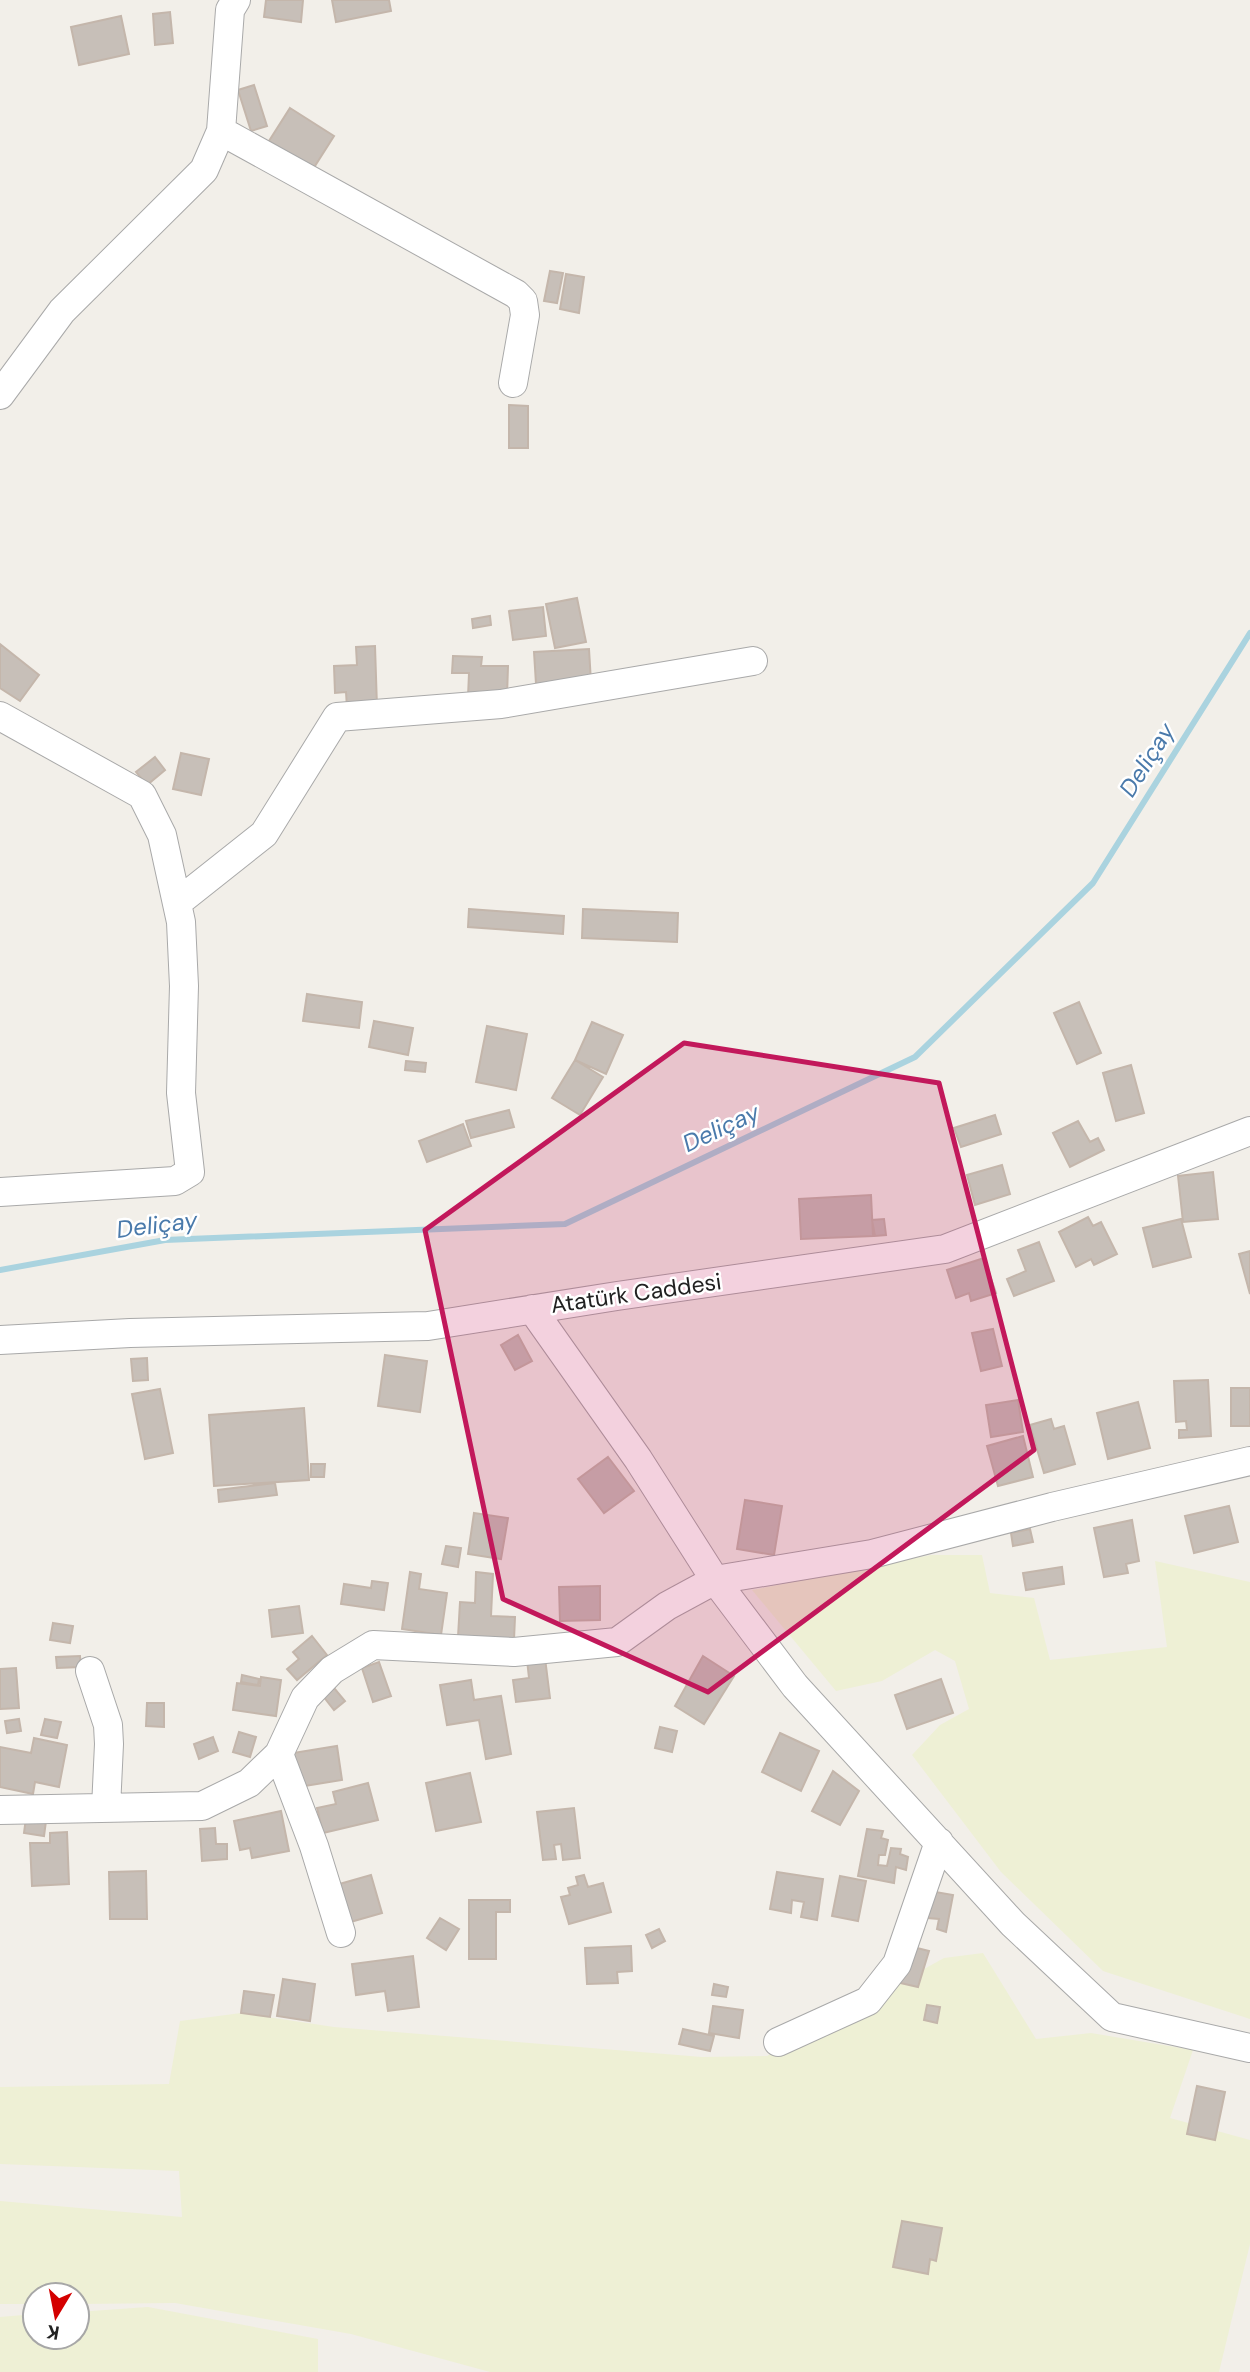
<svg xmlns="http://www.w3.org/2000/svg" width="1250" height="2372" font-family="'DM Sans',sans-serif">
<rect width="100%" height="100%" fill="#f2efe9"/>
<path fill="#eef0d5" d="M931,1555H982L990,1593L1034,1598L1050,1660L1167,1647L1155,1561L1250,1582V2019L1103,1971L1001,1872L912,1755L940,1725L969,1709L955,1661L935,1650L882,1681L836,1691L752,1590Z
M983,1953L1036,2039L1091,2033L1193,2050L1170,2118L1250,2140V2244L1219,2372H490L351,2334L175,2303L77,2304V2295H35V2304H0V2201L182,2217L179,2171L0,2164V2087L169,2084L180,2021L241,2013L334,2027L702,2057L767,2056L944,1958Z
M148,2307L318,2339V2372H0V2317L35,2314V2337H77V2312Z"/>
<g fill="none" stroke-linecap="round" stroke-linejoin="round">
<path stroke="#aad3df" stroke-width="6" d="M0,1270L165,1240L565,1224L915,1057L1093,883L1250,633"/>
</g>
<path fill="#c7bfb8" stroke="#c4b6ab" stroke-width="2" d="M266,0H303L301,22L264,17Z
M332,0H389L391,11L336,22Z
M170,12L173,43L155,45L153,14Z
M121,16L129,54L79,65L71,27Z
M254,85L267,126L251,131L238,90Z
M290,108L334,136L313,169L269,141Z
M550,271L563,273L557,303L544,301Z
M566,274L584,277L579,313L560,309Z
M509,405L528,406V448H509Z
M577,598L586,642L555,648L546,604Z
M543,607L546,636L513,640L509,611Z
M490,616L491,625L473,628L472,619Z
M0,644L39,675L20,701L0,688Z
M375,646L377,707L347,708L346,692L335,693L334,666L357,665L356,647Z
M589,649L591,682L536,684L534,652Z
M453,656L482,657L481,666H508L507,697H468L469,673H452Z
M181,753L209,759L201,795L173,789Z
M155,757L165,770L147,785L136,772Z
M469,909L564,916L563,934L468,927Z
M583,909L678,913L677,942L582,938Z
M307,994L362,1002L359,1028L303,1021Z
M1079,1002L1101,1053L1077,1064L1054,1013Z
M374,1021L413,1028L408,1055L369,1047Z
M592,1022L623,1035L606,1074L575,1060Z
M487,1026L527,1034L516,1090L476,1082Z
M575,1060L603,1077L580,1115L552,1098Z
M406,1061L426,1063L425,1072L405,1070Z
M1131,1065L1144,1113L1116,1121L1103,1073Z
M509,1110L514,1127L471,1138L466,1121Z
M995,1115L1001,1134L961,1147L954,1128Z
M1078,1121L1090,1142L1098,1138L1104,1150L1070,1167L1053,1133Z
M463,1124L471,1146L427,1162L419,1141Z
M1002,1165L1010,1194L975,1205L967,1175Z
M1213,1172L1218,1219L1183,1222L1178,1176Z
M871,1195L873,1236L801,1239L799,1199Z
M1088,1217L1093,1226L1101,1222L1117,1254L1094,1265L1091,1259L1076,1267L1059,1232Z
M884,1219L886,1235L875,1236L872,1220Z
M1181,1219L1191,1257L1153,1267L1143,1228Z
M1039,1242L1054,1281L1014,1296L1007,1279L1026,1271L1018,1250Z
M1250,1251V1294L1239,1254Z
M984,1258L996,1293L971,1301L969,1293L956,1298L947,1270Z
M993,1329L1002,1366L981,1371L972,1333Z
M518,1335L532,1361L515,1370L501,1345Z
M385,1355L427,1361L420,1412L378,1406Z
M147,1358L148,1380L133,1381L131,1359Z
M1208,1380L1211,1436L1179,1438V1430H1187L1186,1421L1176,1422L1174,1381Z
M1231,1388H1250V1426H1231Z
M160,1389L173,1453L145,1459L132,1394Z
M1018,1400L1023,1432L991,1437L986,1405Z
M1138,1402L1150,1448L1108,1459L1097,1413Z
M304,1408L309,1480L214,1486L209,1415Z
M1051,1419L1054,1429L1064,1426L1075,1464L1044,1473L1030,1425Z
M1023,1436L1033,1477L998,1486L987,1446Z
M608,1457L634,1491L604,1513L578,1479Z
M311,1464H325L324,1477H311Z
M275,1483L277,1495L219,1502L218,1490Z
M745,1500L782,1506L774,1555L737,1549Z
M1229,1506L1238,1542L1194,1553L1185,1516Z
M474,1513L508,1518L501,1559L468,1554Z
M1132,1520L1139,1561L1126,1564L1128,1573L1104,1577L1094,1528Z
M1030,1529L1033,1542L1013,1546L1011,1533Z
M446,1546L461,1548L458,1567L442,1564Z
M1062,1567L1064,1584L1026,1590L1023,1573Z
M410,1572L421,1574L419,1589L447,1593L441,1635L402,1629Z
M476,1572L493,1574L491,1616L515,1617L514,1640L458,1637L460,1602L475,1603Z
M372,1581L388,1583L384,1610L341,1604L344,1584L371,1588Z
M600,1586V1620L560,1621L559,1587Z
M299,1606L303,1633L272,1637L269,1610Z
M53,1623L73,1626L70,1643L50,1640Z
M312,1636L327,1655L297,1680L287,1669L299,1659L293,1652Z
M80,1656L81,1667L57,1668L56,1657Z
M703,1656L734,1676L704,1724L675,1706Z
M545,1658L550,1698L516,1702L513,1680L529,1678L527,1660Z
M379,1662L391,1696L373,1702L362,1668Z
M16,1668L19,1708L0,1709V1669Z
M242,1675L259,1679L258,1685L241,1682Z
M261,1677L281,1680L276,1716L233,1710L237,1683L260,1686Z
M941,1679L953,1713L907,1729L895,1695Z
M471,1680L474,1700L501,1696L511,1754L486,1759L479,1720L447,1725L440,1685Z
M334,1688L345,1701L334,1710L323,1696Z
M147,1703H164V1727L146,1726Z
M19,1719L21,1731L7,1733L5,1721Z
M45,1719L61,1722L57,1738L41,1735Z
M660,1727L677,1731L672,1752L655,1748Z
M239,1732L256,1737L250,1757L233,1752Z
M780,1733L819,1751L801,1791L762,1772Z
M213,1737L218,1751L199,1759L194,1744Z
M34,1738L67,1745L59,1787L35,1782L33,1794L0,1787V1747L31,1753Z
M337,1746L342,1780L298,1787L293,1753Z
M833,1771L859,1791L840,1825L812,1811Z
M470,1773L481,1822L436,1831L426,1783Z
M368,1783L378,1820L323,1833L317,1808L336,1804L333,1792Z
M574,1808L580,1858L563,1860L561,1844L554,1845L556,1859L543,1860L537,1812Z
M281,1811L289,1851L252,1858L250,1848L240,1850L234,1821Z
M26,1818L46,1821L44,1836L24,1833Z
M215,1828L216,1844H227V1859L202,1861L200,1829Z
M867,1829L883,1831L881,1838L888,1840L885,1855H879L878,1865L887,1866L891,1848L901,1849L900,1854L908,1857L906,1870L896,1867L894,1883L858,1876Z
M67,1832L69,1884L32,1886L30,1843H50V1833Z
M146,1871L147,1919H110L109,1872Z
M777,1872L823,1879L817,1920L801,1917L804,1902L792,1900L791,1913L770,1909Z
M371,1875L382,1913L347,1923L336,1885Z
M584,1875L588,1887L603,1883L611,1912L569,1924L561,1897L570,1895L568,1888L578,1885L576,1877Z
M840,1876L866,1881L858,1921L832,1916Z
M924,1890L953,1895L946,1932L937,1929L939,1919L916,1917Z
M469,1900H510V1912H496V1959H469Z
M440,1918L459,1929L446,1950L427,1938Z
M659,1929L665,1941L652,1948L646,1935Z
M905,1945L929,1951L918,1987L896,1982Z
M631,1946L632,1971L617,1972L618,1983L587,1984L585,1948Z
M413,1956L419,2007L388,2011L385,1991L356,1995L352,1964Z
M283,1979L315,1984L310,2021L277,2016Z
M714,1984L728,1987L726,1997L712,1995Z
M244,1991L274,1995L270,2017L241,2013Z
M927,2005L940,2007L937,2023L924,2020Z
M713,2006L743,2010L739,2038L709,2033Z
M683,2029L714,2036L710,2051L679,2044Z
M1197,2086L1225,2092L1215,2140L1187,2134Z
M902,2221L942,2228L936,2261L930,2259L928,2274L893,2267Z"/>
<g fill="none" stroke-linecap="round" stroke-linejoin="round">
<defs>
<path id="minor" d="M221,131L516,294L523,301L525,315L513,383
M0,395L62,311L204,170L221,131L230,10L236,0
M0,716L142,795L162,835L181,922L184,986L181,1093L190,1172L175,1181L0,1192
M177,903L264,834L337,717L501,704L753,661
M532,1309L638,1459L715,1580L795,1686L1013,1924L1112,2017L1250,2048
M0,1340L130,1333L428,1326L617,1296L945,1249L1250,1131
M90,1671L108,1725L109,1744L106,1808
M279,1754L314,1846L341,1933
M0,1810L202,1806L249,1783L279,1754L305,1698L332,1670L373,1645L514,1652L617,1642L667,1606L715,1580L872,1554L1052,1507L1250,1461
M778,2042L868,2001L897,1964L939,1842"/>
</defs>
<use href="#minor" stroke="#a9a9a9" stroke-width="30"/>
<use href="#minor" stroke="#fff" stroke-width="28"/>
</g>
<path fill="#c2185b" fill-opacity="0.2" stroke="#c2185b" stroke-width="5" stroke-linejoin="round" d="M684,1043L939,1083L1034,1450L708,1692L503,1599L425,1230Z"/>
<g text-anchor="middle" stroke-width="5" stroke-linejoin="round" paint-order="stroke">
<g font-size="23" fill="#222" stroke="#fff">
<text transform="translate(636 1293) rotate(-8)" y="8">Atatürk Caddesi</text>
</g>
<g font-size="24" font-style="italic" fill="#4a7aab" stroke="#fff">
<text transform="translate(1147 760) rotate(-58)" y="8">Deliçay</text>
<text transform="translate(721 1128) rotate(-25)" y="8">Deliçay</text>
<text transform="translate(157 1225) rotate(-7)" y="8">Deliçay</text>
</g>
</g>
<g transform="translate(56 2316) rotate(190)"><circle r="33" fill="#ffffff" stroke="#a7a7a7" stroke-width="2"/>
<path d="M0-5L12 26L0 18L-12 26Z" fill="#d40000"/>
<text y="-10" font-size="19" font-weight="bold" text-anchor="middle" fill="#222222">K</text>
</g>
</svg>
